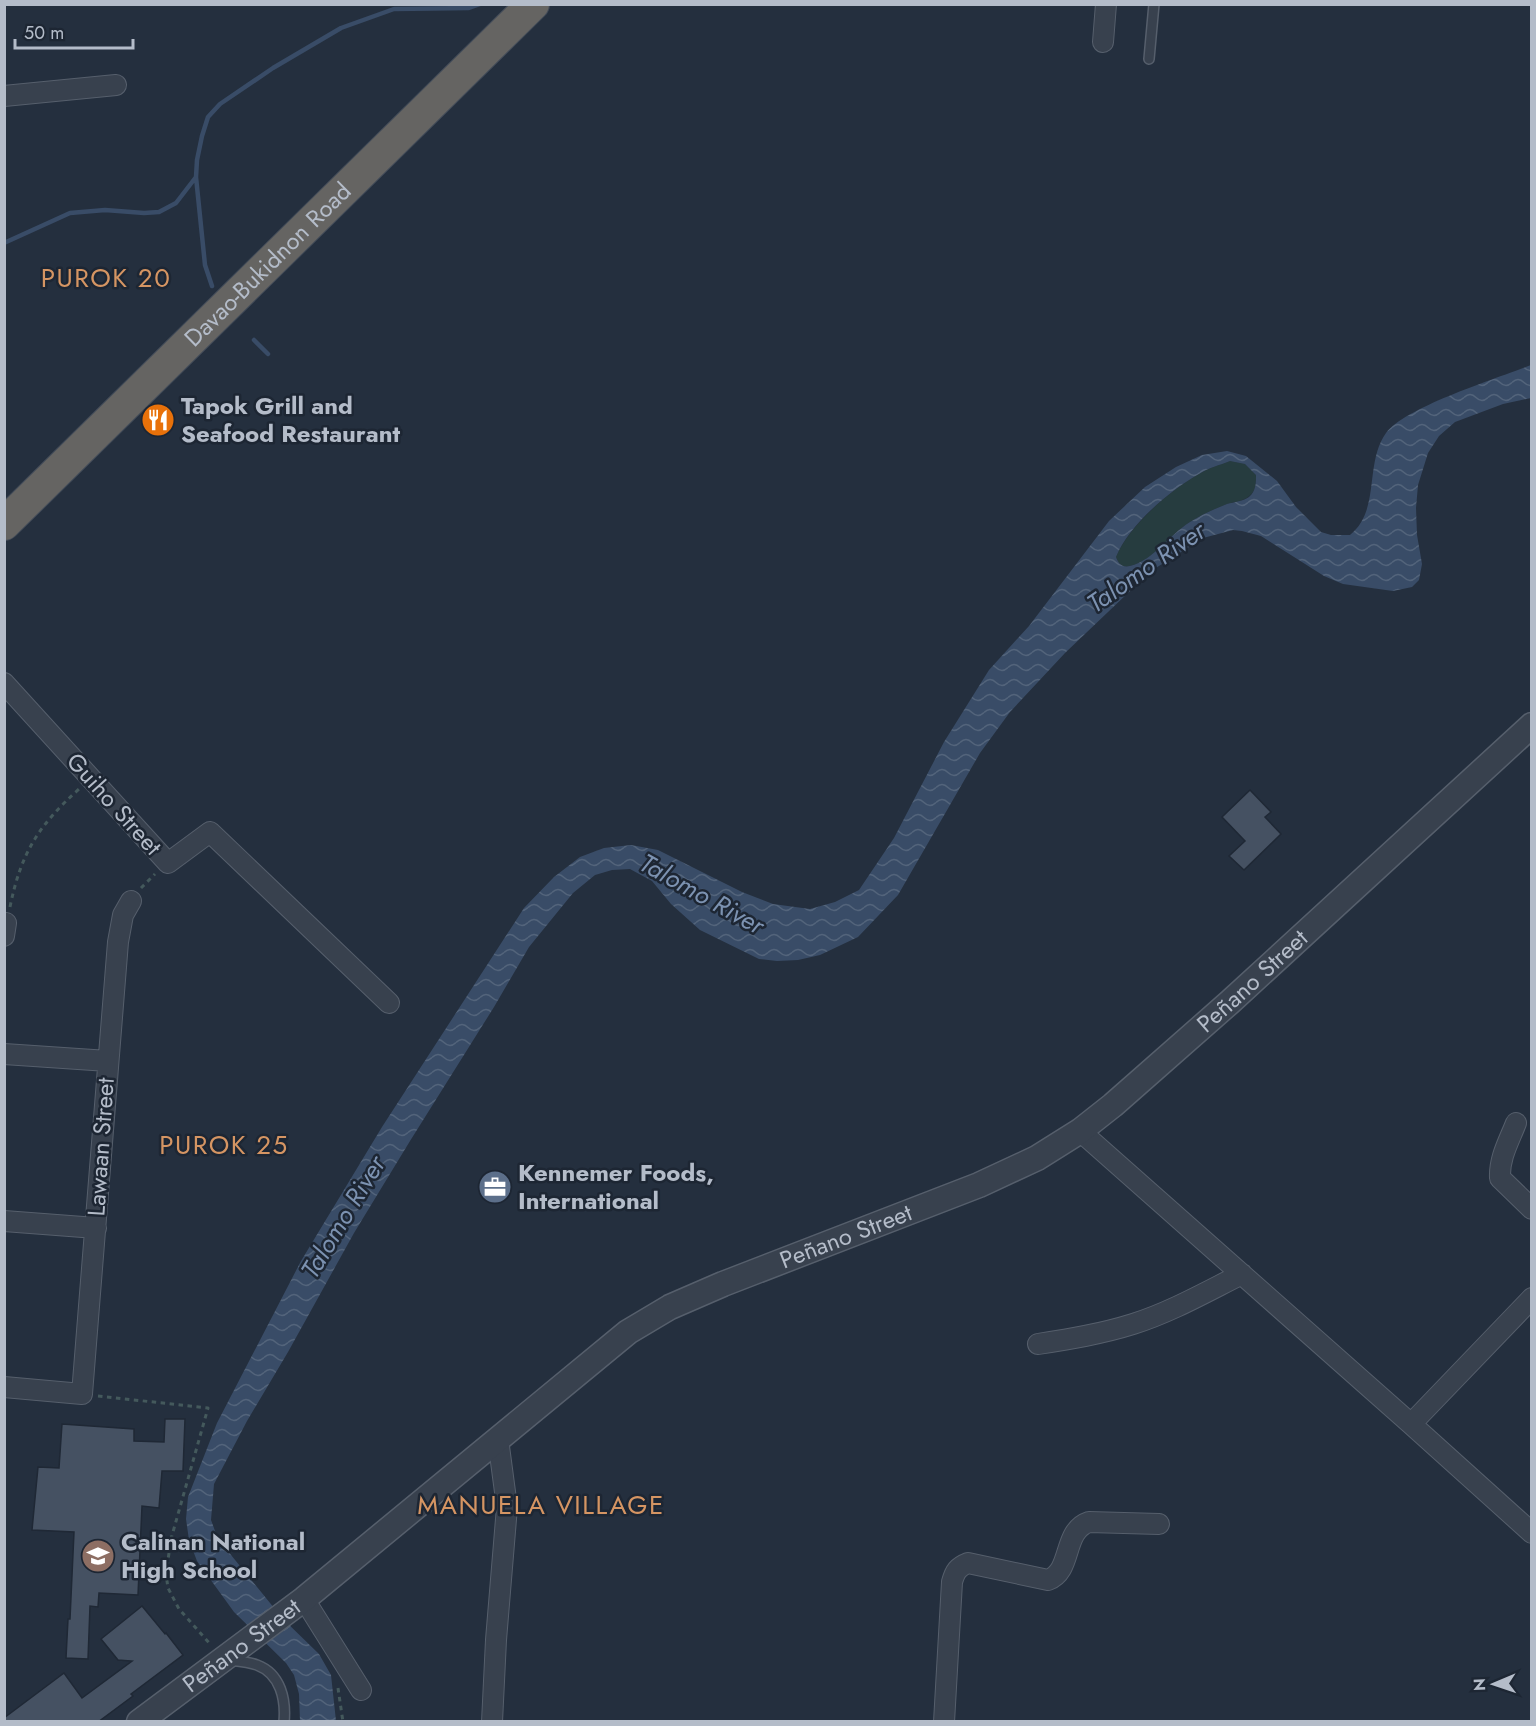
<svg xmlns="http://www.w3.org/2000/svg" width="1536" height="1726" font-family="Jost,sans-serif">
<defs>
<pattern id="water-waves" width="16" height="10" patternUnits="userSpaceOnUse" patternTransform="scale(1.5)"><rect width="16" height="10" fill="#394c67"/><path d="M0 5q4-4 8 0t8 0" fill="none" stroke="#53647b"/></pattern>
</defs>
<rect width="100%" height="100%" fill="#242f3e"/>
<path fill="#263c3f" d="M1230,461L1245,464L1256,475C1256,483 1256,491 1249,496C1244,501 1234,502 1227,504C1214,509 1201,515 1190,522C1169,535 1154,560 1130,566C1122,568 1118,563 1116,557C1128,527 1170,490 1199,474C1208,468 1220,465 1230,461Z"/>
<path fill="url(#water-waves)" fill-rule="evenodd" d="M1531,365V398L1503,404L1455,422L1439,436L1428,453L1418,485L1416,508L1417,535L1422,564L1419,580L1412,587L1393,591L1343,584L1324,576L1261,536L1242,531L1233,530L1203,538L1151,571L1065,653L1010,712L980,753L898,895L858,937L820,955L798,960L777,961L759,959L700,930L671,904L652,881L630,869L612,870L595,875L573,893L529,947L494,1007L410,1141L354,1233L288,1352L247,1421L214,1484L211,1520L218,1539L283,1619L319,1654L331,1675L336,1721H300L299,1694L294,1675L286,1663L234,1612L197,1561L189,1540L186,1519L188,1497L217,1423L301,1261L382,1127L524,908L554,877L580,857L604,848L631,845L658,850L742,892L773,904L810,909L835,902L859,890L894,838L944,742L989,670L1029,626L1109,521L1145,487L1176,467L1202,455L1227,451L1246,456L1277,481L1296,507L1321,532L1331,535H1350C1381,510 1364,464 1386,433C1405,407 1498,378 1531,365ZM1230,461L1245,464L1256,475C1256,483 1256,491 1249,497C1244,501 1234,502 1227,504C1214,509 1201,515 1190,522C1169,535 1154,560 1130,566C1122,568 1118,563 1116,557C1128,526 1170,490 1199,474C1208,468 1220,465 1230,461Z"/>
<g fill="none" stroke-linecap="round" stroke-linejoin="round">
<path stroke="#394c67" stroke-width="4.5" d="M4,243L70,213L105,210L144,213L159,212L176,203L196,177
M212,286L205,265L196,177L197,160L202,136L208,117L220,104L273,68L341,28L394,9L469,8L480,4
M254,340L268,354"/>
</g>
<path fill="#455162" stroke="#1f2835" stroke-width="1.5" d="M1250,790L1271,812L1265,817L1281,834L1244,870L1229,856L1245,841L1222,817Z
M165,1419H185L183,1471H162L159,1508L142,1506L138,1595L99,1593L98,1607L90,1606L88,1659L66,1658L68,1619H70L74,1532L32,1530L38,1467L59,1468L62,1424L134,1429V1441L164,1442Z
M142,1606L165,1634L166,1633L183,1655L131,1694L133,1696L98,1722H4V1718L64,1673L82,1698L132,1661L118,1660L101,1639Z"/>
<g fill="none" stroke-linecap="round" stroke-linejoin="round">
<defs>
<path id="service" d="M1149,59L1154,4
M229,1660C238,1661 249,1662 257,1665C281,1674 286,1700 284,1722"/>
<path id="minor" d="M1103,42L1106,4
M4,96L116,85
M4,683L168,863L210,832L389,1003
M4,936L6,923
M4,1054L108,1061
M1516,1123C1509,1141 1499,1158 1500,1178L1532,1209
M1080,1131L1411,1424L1532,1533
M4,1221L96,1228
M1038,1344C1070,1339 1101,1334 1133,1324C1171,1312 1206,1292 1242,1274
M4,1387L82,1394L118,942L123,915L131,901
M1411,1424L1532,1298
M304,1599L361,1690
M492,1722L496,1640L507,1507L498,1439
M944,1722L952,1582C955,1571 958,1567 968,1563L1048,1580C1073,1571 1062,1531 1089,1522L1159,1524"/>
<g id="tertiary">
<path id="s1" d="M139,1722L304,1599L628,1332L670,1307L723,1284L979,1185L1037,1158L1080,1131L1113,1105L1230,1002L1532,725"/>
</g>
<g id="trunk">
<path id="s2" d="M4,524L533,4"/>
</g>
</defs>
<use href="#service" stroke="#565f6c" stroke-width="12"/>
<use href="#minor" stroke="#565f6c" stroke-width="22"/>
<use href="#tertiary" stroke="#565f6c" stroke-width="27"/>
<use href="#trunk" stroke="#434c59" stroke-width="34"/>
<path stroke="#44595c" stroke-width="3" stroke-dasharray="4.5 4.5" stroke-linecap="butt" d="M141,888L155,874
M10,907C21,853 38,826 79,789
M98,1396L208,1408L171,1539L166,1574L168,1588L179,1609L211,1645
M338,1688L343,1722"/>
<use href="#service" stroke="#38414e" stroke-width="9"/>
<use href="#minor" stroke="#38414e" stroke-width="20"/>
<use href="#tertiary" stroke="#38414e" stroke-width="24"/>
<use href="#trunk" stroke="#656462" stroke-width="32"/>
</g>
<defs>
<symbol id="restaurant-disc" viewBox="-11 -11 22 22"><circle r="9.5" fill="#e8710a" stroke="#1d2633"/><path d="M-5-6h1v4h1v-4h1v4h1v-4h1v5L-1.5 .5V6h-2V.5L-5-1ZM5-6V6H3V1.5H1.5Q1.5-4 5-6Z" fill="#fff"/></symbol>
<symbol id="office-disc" viewBox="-11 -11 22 22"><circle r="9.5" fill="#5c6f8a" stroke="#1d2633"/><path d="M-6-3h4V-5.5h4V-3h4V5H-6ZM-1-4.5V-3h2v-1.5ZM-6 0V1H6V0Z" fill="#fff"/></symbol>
<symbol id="school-disc" viewBox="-11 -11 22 22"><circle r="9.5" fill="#8d6e63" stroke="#1d2633"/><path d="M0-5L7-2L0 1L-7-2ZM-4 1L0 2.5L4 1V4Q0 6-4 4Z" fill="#fff"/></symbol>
</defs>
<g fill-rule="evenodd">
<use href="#restaurant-disc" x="139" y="401" width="38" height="38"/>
<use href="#office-disc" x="476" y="1168" width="38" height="38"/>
<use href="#school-disc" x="79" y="1537" width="38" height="38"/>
</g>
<g text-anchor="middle" stroke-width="5" stroke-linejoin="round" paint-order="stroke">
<g font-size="24" fill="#b4bcc9" stroke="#1d2633">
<text dy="8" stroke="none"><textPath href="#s2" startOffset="370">Davao-Bukidnon Road</textPath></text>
<text transform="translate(114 804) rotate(48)" y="8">Guiho Street</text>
<text dy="8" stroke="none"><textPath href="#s1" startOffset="1350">Peñano Street</textPath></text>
<text transform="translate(101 1147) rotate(-86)" y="8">Lawaan Street</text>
<text dy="8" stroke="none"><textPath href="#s1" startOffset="864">Peñano Street</textPath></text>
<text dy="8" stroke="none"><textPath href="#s1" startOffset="128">Peñano Street</textPath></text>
</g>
<g font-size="24" font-weight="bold" fill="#b4bcc9" stroke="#1d2633" text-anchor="start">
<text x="181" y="414">Tapok Grill and<tspan x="181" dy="28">Seafood Restaurant</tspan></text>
<text x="518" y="1181">Kennemer Foods,<tspan x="518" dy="28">International</tspan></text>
<text x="121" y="1550">Calinan National<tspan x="121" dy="28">High School</tspan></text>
</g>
<g font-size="26" letter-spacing="1.5" fill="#d59563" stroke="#1d2633">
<text x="106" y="287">PUROK 20</text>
<text x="224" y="1154">PUROK 25</text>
<text x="541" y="1514">MANUELA VILLAGE</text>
</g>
<g font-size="26" font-style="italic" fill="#7c92b1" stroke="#1d2633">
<text transform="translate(1146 567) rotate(-35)" y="9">Talomo River</text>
<text transform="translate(702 894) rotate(29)" y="9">Talomo River</text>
<text transform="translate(343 1217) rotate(-59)" y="9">Talomo River</text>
</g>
</g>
<rect width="1536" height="1726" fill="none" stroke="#b4bcc9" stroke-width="12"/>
<g transform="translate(1494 1684) rotate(268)" stroke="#1d2633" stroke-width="4.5" paint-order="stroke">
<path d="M0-4.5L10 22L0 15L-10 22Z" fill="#b4bcc9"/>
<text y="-9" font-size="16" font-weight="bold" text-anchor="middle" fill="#b4bcc9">N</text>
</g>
<path d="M15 39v9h118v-9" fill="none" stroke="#b4bcc9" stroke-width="3"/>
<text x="24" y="39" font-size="18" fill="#b4bcc9" stroke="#1d2633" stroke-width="4.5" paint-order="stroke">50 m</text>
</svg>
